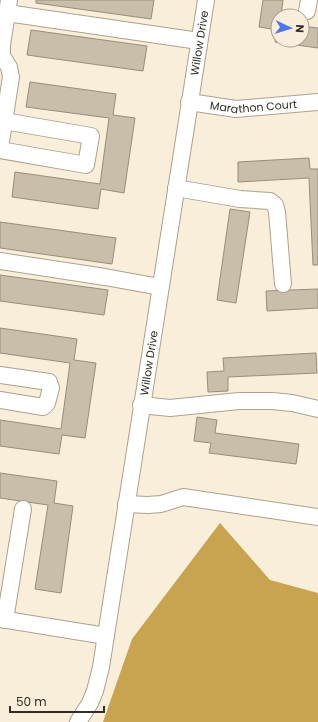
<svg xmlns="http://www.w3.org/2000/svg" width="318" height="722" font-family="Poppins,sans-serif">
<rect width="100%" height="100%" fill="#f8eeda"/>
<path fill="#c9a450" d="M220,523L270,580L318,593V722H103L132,639Z"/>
<path fill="#c8beaa" stroke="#968e7b" d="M36,0H154L151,19L36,3Z
M263,0H283L281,16H278V40H302V26L318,28V48L275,42L277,30L259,27Z
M31,30L147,46L143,71L27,55Z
M30,82L116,94L113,115L135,118L124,193L101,189L98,209L12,197L15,172L100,184L109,118L26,107Z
M309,158L310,169H318V265H313L309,178L238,182V162Z
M230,209L250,212L236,303L217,300Z
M0,222L116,238L112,264L0,248Z
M0,275L108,290L104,315L0,301Z
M318,289V308L267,311L266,291Z
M0,328L77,339L74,360L96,363L85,438L62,435L59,454L0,446V420L61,429L70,363L0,353Z
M316,353L317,373L228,377V391L208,392L207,372L224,371L223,358Z
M197,417L217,420L215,433L299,444L296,464L209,453L211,443L194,441Z
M0,473L57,481L54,503L73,506L61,593L35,589L48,505L0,498Z"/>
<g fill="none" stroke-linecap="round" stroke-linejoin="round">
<defs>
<g id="minor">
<path d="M307,11L309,0"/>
<path d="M7,13L199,41"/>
<path id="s1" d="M189,102L236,109L318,102"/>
<path d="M0,148L11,77L9,67L2,56V45L9,0"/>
<path d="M0,150L86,165L91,136L4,121"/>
<path d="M176,188L240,199L270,201L275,205L277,212L283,284"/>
<path d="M0,261L105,277L160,287"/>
<path d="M0,375L49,382L51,388L47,403L43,407L0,400"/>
<path d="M141,405L170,408L239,401H272L292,403L318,409"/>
<path d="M126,504L148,505L161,504L183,497L318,517"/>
<path d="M0,619L106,636"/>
<path d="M5,620L23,509"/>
<path id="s2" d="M78,722L90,703L95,691L101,667L206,0"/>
</g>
</defs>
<use href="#minor" stroke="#aba28f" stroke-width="18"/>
<use href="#minor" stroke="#fff" stroke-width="16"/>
</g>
<g text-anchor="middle" stroke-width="3" stroke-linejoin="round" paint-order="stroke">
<g font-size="11" fill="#312d25" stroke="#f8eeda">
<text dy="4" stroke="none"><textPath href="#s2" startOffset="692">Willow Drive</textPath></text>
<text dy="4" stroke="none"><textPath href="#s1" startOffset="65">Marathon Court</textPath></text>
<text dy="4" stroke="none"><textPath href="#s2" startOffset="368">Willow Drive</textPath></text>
</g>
</g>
<g transform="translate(290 28) rotate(94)"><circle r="19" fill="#f8eeda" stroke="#a8a192"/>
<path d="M0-3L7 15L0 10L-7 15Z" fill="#4f76ea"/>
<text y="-6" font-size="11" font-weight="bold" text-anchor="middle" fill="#312d25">N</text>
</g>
<path d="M10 706v6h94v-6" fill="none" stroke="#312d25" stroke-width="2"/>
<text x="16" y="706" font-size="12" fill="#312d25" stroke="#f8eeda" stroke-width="3" paint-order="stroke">50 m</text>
</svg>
